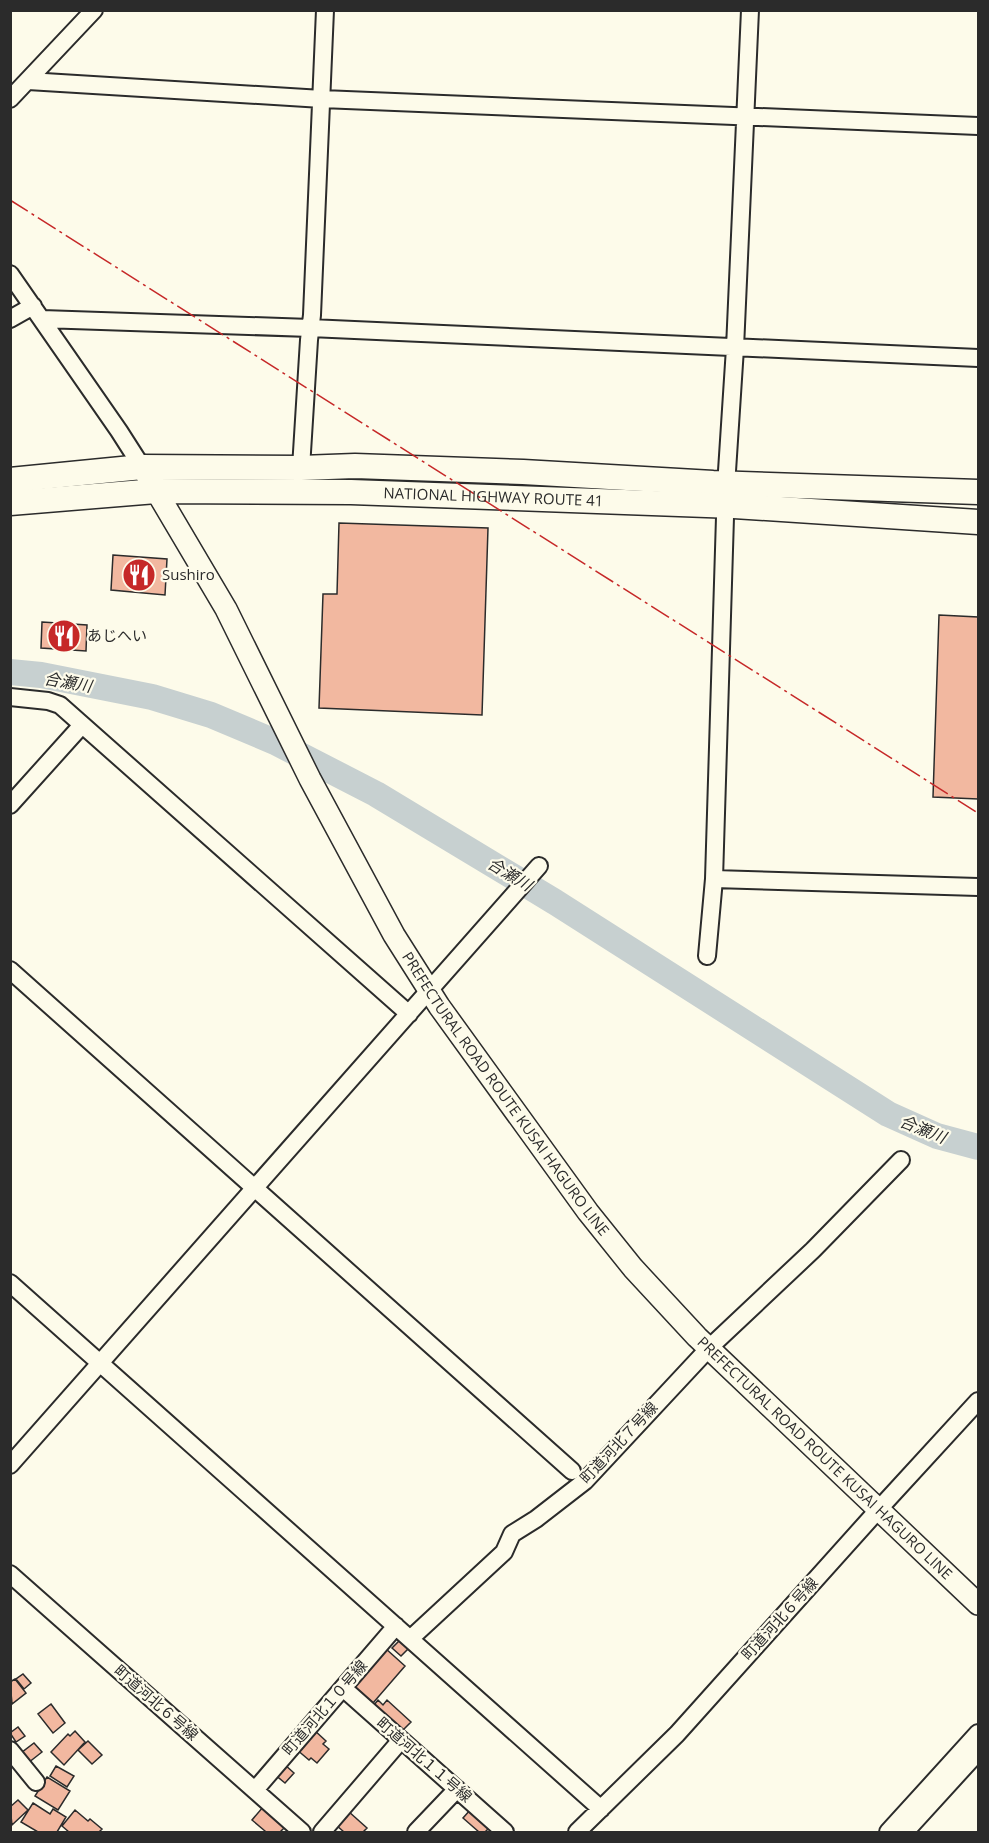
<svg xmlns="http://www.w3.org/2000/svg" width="989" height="1843" font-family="'Open Sans','Noto Sans JP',sans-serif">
<rect width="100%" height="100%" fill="#fdfbea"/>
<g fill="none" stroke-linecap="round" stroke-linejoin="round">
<path stroke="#c7d0d0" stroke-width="26" d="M10,672L41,675L152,697L211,715L275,742L376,794L555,902L888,1114L937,1136L978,1147"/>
</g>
<path fill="#f2b8a0" stroke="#2b2b2b" stroke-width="1.5" d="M339,523L488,528L482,715L319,708L323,594H337Z
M113,555L167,559L165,595L111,590Z
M939,615L978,617V799L933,797Z
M42,622L87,625L86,651L41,648Z
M401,1639L410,1647L401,1656L392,1648Z
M385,1648L405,1666L373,1703L352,1685Z
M23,1674L31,1683L24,1689L16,1679Z
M15,1679L26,1693L12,1704L10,1682Z
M378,1700L383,1705L387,1700L411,1722L403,1730L374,1705Z
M51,1704L65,1723L53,1733L38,1714Z
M18,1727L25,1736L16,1742L10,1733Z
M313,1729L326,1741L323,1744L329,1749L317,1763L311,1758L309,1760L296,1749Z
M75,1731L85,1742L64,1765L51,1752L68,1734L70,1736Z
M88,1741L102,1755L92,1764L78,1750Z
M34,1743L42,1752L28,1763L21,1753Z
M284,1764L294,1773L285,1783L274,1774Z
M56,1766L74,1776L67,1787L50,1776Z
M47,1777L70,1791L58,1810L35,1796Z
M18,1800L28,1810L12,1825L10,1807Z
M33,1803L50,1814L53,1809L66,1817L57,1832H38L21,1822Z
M263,1807L284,1828L280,1832H263L265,1831L252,1820Z
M471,1809L491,1826L485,1832H479L463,1818Z
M75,1810L88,1821L90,1819L102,1829L99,1832H69L62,1826Z
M348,1811L367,1828L363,1832H344L336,1825Z"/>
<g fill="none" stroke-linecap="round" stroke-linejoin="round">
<defs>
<path id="minor" d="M28,81L322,99L978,126
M10,99L94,10
M10,274L119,431L142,467
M10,319L33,306
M42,319L310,328L978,358
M301,468L309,340L312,315L325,10
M727,471L735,348L750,10
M10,697L48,701L60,705L409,1014
M10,805L82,725
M714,879L978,887
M707,956L714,879L725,517
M10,970L572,1471
M10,1283L410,1639
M10,1465L539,866
M10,1574L302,1832
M343,1688L505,1832
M10,1750L36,1782
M255,1790L396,1626
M601,1809L410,1639L504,1552L512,1534L536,1519L585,1481L709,1348L813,1250L901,1160
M322,1832L401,1740
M416,1832L457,1789
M577,1832L677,1734L878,1510L978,1401
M888,1832L978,1733
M905,1832L978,1752"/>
<g id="major">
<path id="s1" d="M142,467L226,609L310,779L394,935L439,1006L588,1212L633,1268L697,1337L978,1604"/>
</g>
<g id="highway">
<path d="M10,480L142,467L301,468L355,466L523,472L713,483L978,492"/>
<path id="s2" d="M10,503L156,491L351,492L734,506L978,522"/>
</g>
</defs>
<use href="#minor" stroke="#2b2b2b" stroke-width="20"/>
<use href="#major" stroke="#2b2b2b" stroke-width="24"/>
<use href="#highway" stroke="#2b2b2b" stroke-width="27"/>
<use href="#minor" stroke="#fdfbea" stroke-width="16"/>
<use href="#major" stroke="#fdfbea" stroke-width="21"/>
<use href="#highway" stroke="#fdfbea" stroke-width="24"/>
<path stroke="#c62828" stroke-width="1.5" stroke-dasharray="21 4.5 3 4.5" stroke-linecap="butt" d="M10,200L978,813"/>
</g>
<defs>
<symbol id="restaurant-disc" viewBox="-11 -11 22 22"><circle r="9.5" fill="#c62828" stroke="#fdfbea"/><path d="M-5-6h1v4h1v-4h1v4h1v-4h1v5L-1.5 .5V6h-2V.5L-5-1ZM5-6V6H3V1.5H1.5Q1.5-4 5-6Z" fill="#fff"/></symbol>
</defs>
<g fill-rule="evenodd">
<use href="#restaurant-disc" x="120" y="556" width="38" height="38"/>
<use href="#restaurant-disc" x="45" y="617" width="38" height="38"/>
</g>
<g text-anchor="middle" stroke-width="4.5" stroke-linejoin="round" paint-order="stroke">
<g font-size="15" fill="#2b2b2b" stroke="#fdfbea">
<text dy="5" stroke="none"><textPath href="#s2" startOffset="484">NATIONAL HIGHWAY ROUTE 41</textPath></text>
<text dy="5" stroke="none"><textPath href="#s1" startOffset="726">PREFECTURAL ROAD ROUTE KUSAI HAGURO LINE</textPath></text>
<text transform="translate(619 1443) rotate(-47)" y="5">町道河北７号線</text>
<text dy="5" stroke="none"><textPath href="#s1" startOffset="1212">PREFECTURAL ROAD ROUTE KUSAI HAGURO LINE</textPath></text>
<text transform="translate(780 1619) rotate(-48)" y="5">町道河北６号線</text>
<text transform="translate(156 1703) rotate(41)" y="5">町道河北６号線</text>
<text transform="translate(325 1708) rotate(-49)" y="5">町道河北１０号線</text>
<text transform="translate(424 1760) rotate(41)" y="5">町道河北１１号線</text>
</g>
<g font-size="15" fill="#2b2b2b" stroke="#fdfbea" text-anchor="start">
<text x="162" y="580">Sushiro</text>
<text x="87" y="641">あじへい</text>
</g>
<g font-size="16" font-style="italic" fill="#2b2b2b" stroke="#fdfbea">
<text transform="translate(68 682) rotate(10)" y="6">合瀬川</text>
<text transform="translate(510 874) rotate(31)" y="6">合瀬川</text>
<text transform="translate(923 1129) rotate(22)" y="6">合瀬川</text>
</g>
</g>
<rect width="989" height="1843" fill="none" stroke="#2b2b2b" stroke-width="24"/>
</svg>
